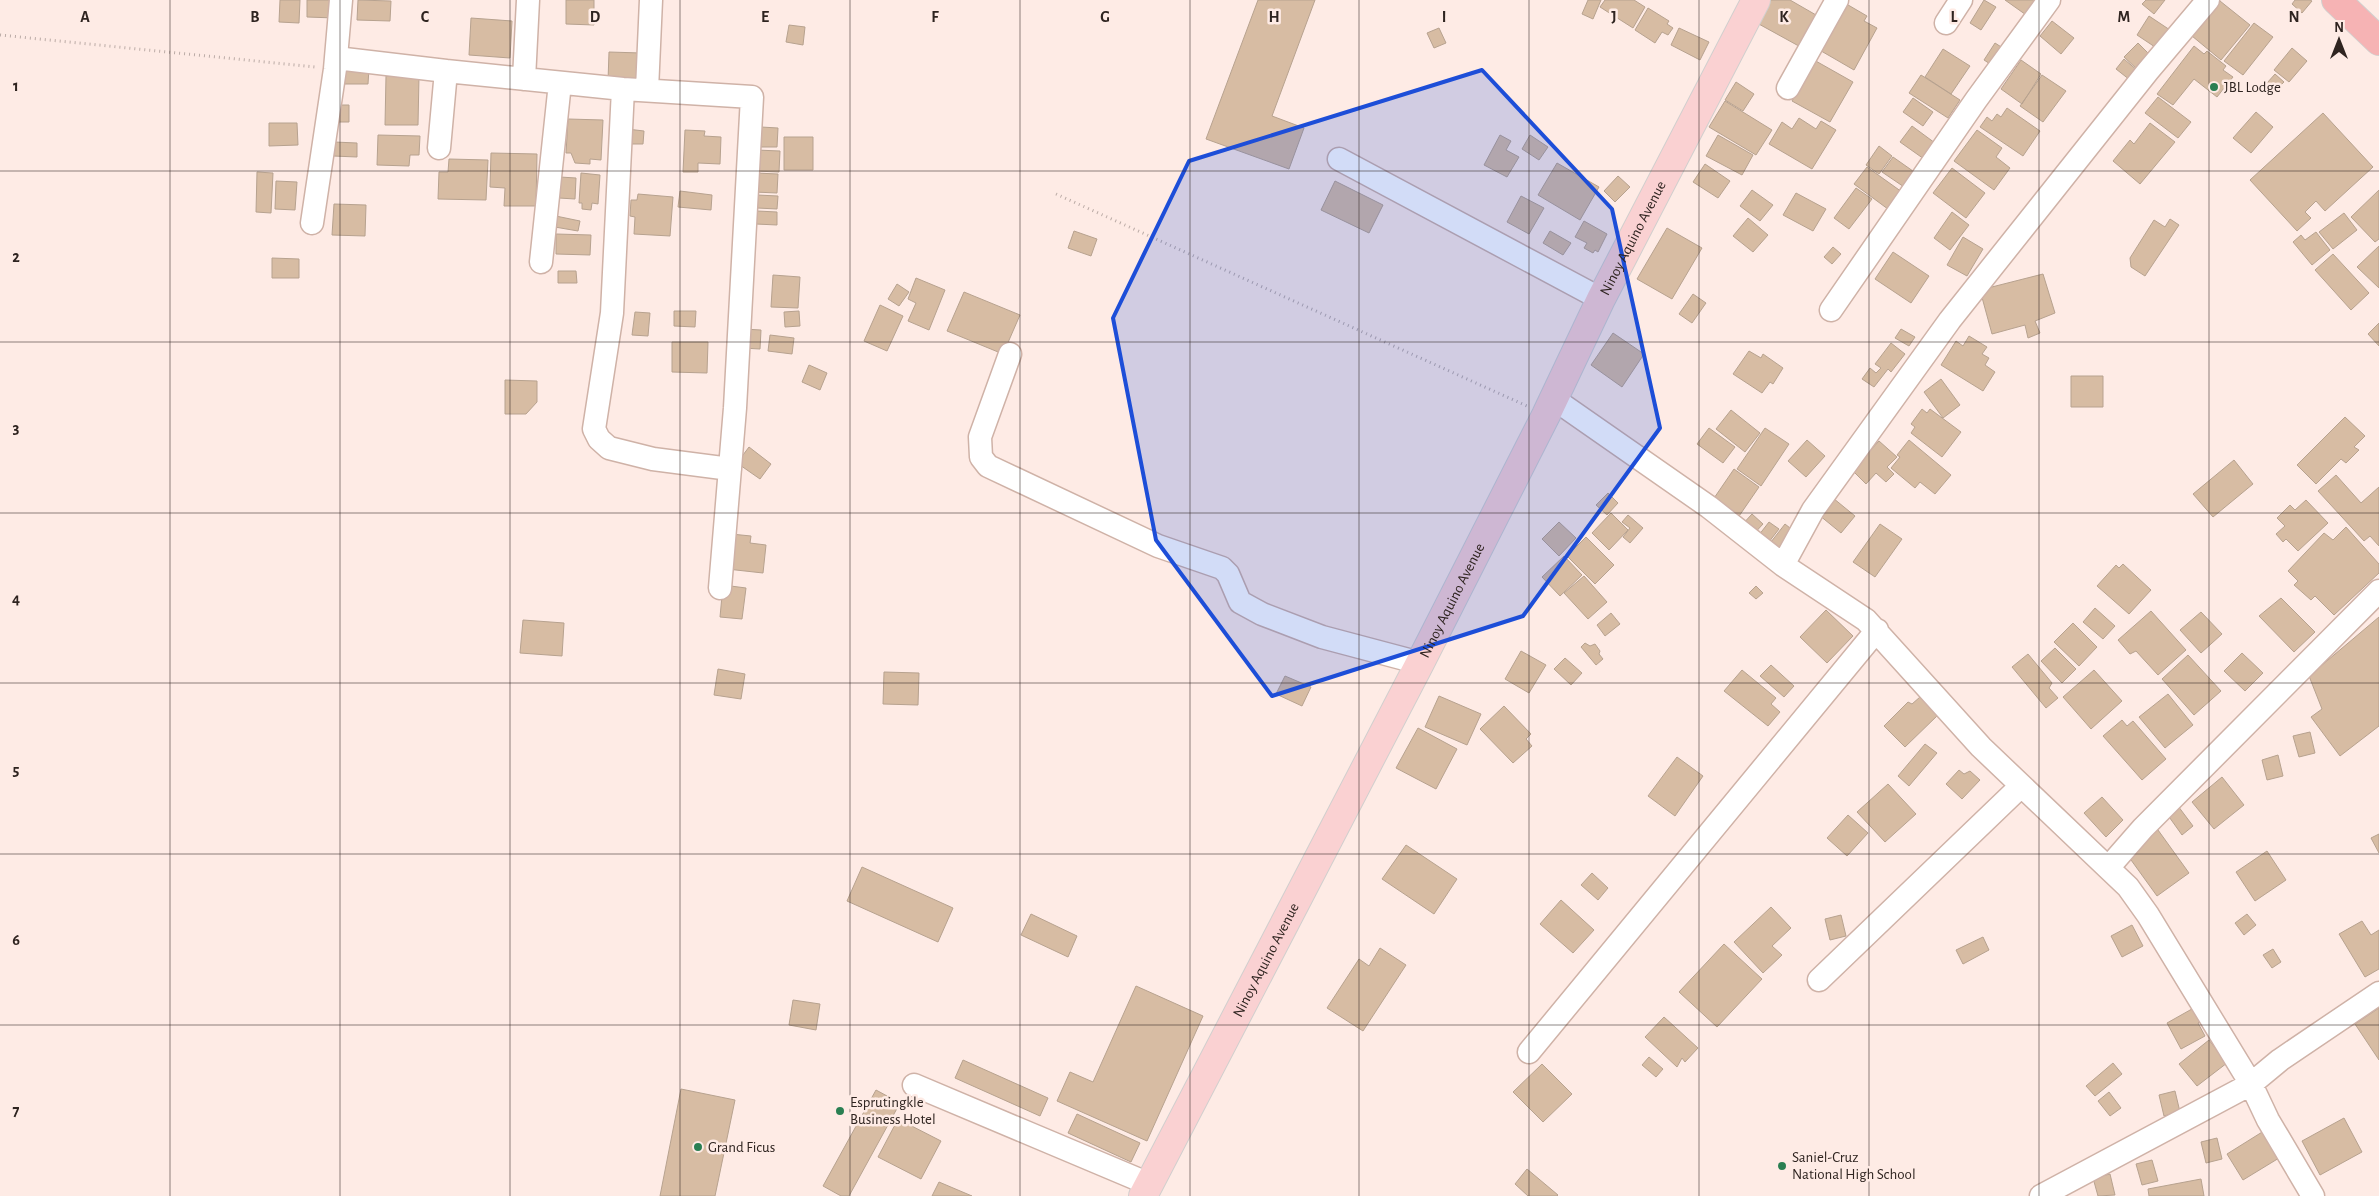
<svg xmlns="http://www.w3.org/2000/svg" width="2379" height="1196" font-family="'Alegreya Sans',sans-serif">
<rect width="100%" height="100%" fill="#feebe5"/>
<path fill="#d7bca3" stroke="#b7a28f" d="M280,0H300L299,23L279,22Z
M307,0H336L335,18L307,17Z
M358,0L391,1L390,21L357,20Z
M566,0H594V25L566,24Z
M1258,0H1315L1272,116L1304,128L1289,169L1206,139Z
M1588,0H1601L1593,19L1582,14Z
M1605,0H1634L1645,7L1633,28L1600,7Z
M1770,0H1790L1823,19L1806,50L1757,23Z
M1984,0L1996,7L1981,30L1970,23Z
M2005,0H2037L2029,17Z
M2146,0H2165L2154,14L2142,4Z
M2295,0H2310L2312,1L2302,13L2292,4Z
M2220,1L2250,25L2221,60L2192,36Z
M1843,2L1867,16L1864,21L1877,28L1854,70L1816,48Z
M1648,8L1669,21L1667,24L1673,28L1668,35L1662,32L1655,43L1635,30Z
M2149,16L2173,32L2161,51L2137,35Z
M471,18L512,21L510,58L469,55Z
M2052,21L2074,38L2061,54L2040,36Z
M2254,23L2273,37L2243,75L2224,61Z
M789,25L805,27L803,45L786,42Z
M1439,28L1446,43L1434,48L1427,33Z
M1679,28L1709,42L1700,60L1671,45Z
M1995,43L2009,52L1998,69L1984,60Z
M2138,43L2151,56L2138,70L2124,57Z
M2194,46L2204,54L2207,51L2226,66L2223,70L2233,77L2217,97L2194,79L2173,105L2157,94Z
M2292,48L2307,61L2289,82L2274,70Z
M1943,49L1970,66L1951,94L1925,77Z
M609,52L641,53L640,82L608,81Z
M2124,59L2138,71L2130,80L2116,69Z
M1814,60L1853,82L1830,122L1792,101Z
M2021,60L2041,74L2022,104L2001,89Z
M344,67L369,68L368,84H343Z
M2275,74L2284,82L2276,90L2267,83Z
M1921,75L1960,100L1948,118L1909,93Z
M2042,75L2066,91L2043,122L2020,106Z
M386,76H419L418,125H385Z
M1736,82L1754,94L1743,111L1725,100Z
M2158,97L2191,122L2178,138L2145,113Z
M1913,98L1933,112L1923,126L1903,112Z
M1725,101L1772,130L1756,155L1709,127Z
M334,105H349V122H335Z
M2007,108L2040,131L2023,156L1980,127L1987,117L1992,121L1997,114L2001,117Z
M2256,112L2273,127L2251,153L2233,138Z
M2323,113L2373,167L2325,211L2316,201L2305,212L2311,218L2297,231L2250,180Z
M1799,118L1816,129L1821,121L1836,130L1812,169L1769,144L1782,122L1792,129Z
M568,119L603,120L601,160L590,159V164L575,163L571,153H566Z
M269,123H297L298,145L269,146Z
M2150,123L2175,142L2140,184L2113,161L2130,140L2134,144Z
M1912,126L1935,143L1924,159L1900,142Z
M761,127L778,128L777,147H760Z
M627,129L644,131L643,144H626Z
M685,130L705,131L704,136L721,137L720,164L698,163V172H683Z
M1977,130L2002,148L1996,157L2010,168L1994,190L1954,161Z
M378,135L420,136L419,155H410L409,166L377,165Z
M1500,135L1511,141L1506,150L1519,157L1507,177L1484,165Z
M1530,135L1548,147L1539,160L1522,149Z
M1718,135L1753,155L1742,175L1706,156Z
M784,137H813V170H784Z
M334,142L357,143V157L333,156Z
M1879,146L1892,156L1879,174L1866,165Z
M756,150L780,151L779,172L755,171Z
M491,153L537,154L536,206H504L505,188L490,187Z
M1893,157L1920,176L1910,191L1882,172Z
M449,159L488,160L486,200L438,199L439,172H448Z
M1557,163L1599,187L1580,220L1538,195Z
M1705,164L1730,181L1718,198L1693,182Z
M1867,167L1909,197L1896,215L1854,184Z
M1952,168L1985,193L1966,218L1933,193Z
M257,172L273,173L271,213L256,212Z
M581,173L600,175L598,204L592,203L591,210L582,209V203H579Z
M755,173L778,174L777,193L754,192Z
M1618,176L1630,187L1615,202L1604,191Z
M560,177L576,178L575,199L559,198Z
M276,181L297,182L295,210L275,209Z
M1335,181L1383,205L1369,233L1321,210Z
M1856,188L1872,199L1849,229L1834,218Z
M1752,190L1773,205L1760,221L1740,206Z
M2379,190V239L2375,242L2351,217Z
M680,191L712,195L711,210L678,207Z
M1796,193L1826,209L1813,231L1783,215Z
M638,194L673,197L670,236L634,234L635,217L630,216L631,200H637Z
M757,195L778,196L777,209L757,208Z
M1521,196L1544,208L1529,234L1507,222Z
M334,204L366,205L365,236L332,235Z
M757,211L777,212V225L756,224Z
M1952,212L1969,225L1950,250L1934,238Z
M2344,213L2357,230L2333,249L2319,232Z
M551,215L580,221L578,231L549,226Z
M1748,218L1768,235L1753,252L1733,236Z
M2170,219L2179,225L2145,276L2131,267L2130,258L2154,220L2165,227Z
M1584,221L1607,234L1598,252L1595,250L1593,253L1584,248L1587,243L1575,237Z
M1667,228L1702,248L1672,299L1637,279Z
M1074,231L1097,239L1091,256L1068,248Z
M1550,231L1571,243L1563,255L1543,243Z
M2316,232L2330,250L2312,265L2293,242L2301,235L2305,240Z
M556,234L591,235L590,255L556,254Z
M1963,237L1983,249L1967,276L1947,265Z
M2379,246V288L2357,267Z
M1833,247L1841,254L1832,264L1824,257Z
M1893,252L1929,276L1911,303L1875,279Z
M2333,254L2369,293L2351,310L2315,270Z
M272,258L299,259V278H272Z
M558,271H576L577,283H558Z
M2043,274L2055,313L2035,321L2040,333L2028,338L2025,325L1992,334L1980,290Z
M773,275L800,277L798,308L771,307Z
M916,278L945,290L929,330L908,321L916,303L908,299Z
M897,284L909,292L899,306L888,299Z
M964,292L1020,315L1003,354L947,331Z
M1693,294L1706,303L1692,323L1679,314Z
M880,305L903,316L887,351L864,341Z
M674,311H696L695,327L674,326Z
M799,311L800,326L785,327L784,312Z
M635,312L650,313L648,336L632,335Z
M2379,323V346L2368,334Z
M743,329L761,330L760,349L742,348Z
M1901,329L1915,337L1909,346L1895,338Z
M1613,333L1644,354L1622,387L1591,365Z
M770,335L794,338L792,354L768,351Z
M1969,336L1987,347L1982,354L1989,358L1985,365L1995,372L1983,391L1941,365L1956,341L1963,346Z
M672,342H708L707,373L672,372Z
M1891,343L1905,354L1891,372L1888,369L1874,387L1862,379L1870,368L1876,373L1881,368L1875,364Z
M1749,351L1761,358L1763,354L1783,368L1773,384L1770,382L1762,393L1733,374Z
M809,365L827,373L820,390L802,382Z
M2071,376H2103V407H2071Z
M1941,379L1960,405L1943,418L1924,392Z
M505,380L537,381V402L526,414H505Z
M1922,409L1927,413L1930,409L1961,432L1942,457L1911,433L1915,427L1911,424Z
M1731,410L1760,433L1745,452L1716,429Z
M2345,417L2365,436L2354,447L2359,450L2346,463L2341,459L2316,484L2297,465Z
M1709,428L1735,447L1723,463L1697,444Z
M1765,428L1789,444L1761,486L1737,469Z
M1807,440L1825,456L1806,477L1788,461Z
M1909,440L1951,475L1935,494L1920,482L1915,488L1891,468L1900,457L1897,455Z
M1879,441L1897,457L1887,467L1894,474L1886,482L1876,473L1866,484L1852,470Z
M749,447L771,464L760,479L737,463Z
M2234,460L2253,484L2213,517L2193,494Z
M1734,469L1759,487L1735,522L1710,504Z
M2336,475L2361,503L2379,487V546L2370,536L2364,541L2318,491Z
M1608,493L1618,503L1607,515L1596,505Z
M1833,498L1855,516L1841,533L1819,515Z
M2306,500L2328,523L2298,551L2286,539L2283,542L2276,534L2285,526L2277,518L2290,505L2295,510Z
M1611,513L1628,530L1609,550L1592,533Z
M1752,514L1763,524L1751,537L1740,527Z
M1628,515L1643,528L1630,543L1623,537L1630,528L1622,522Z
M1559,522L1576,538L1559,556L1542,539Z
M1769,522L1779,529L1765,547L1755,540Z
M1785,524L1795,532L1778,556L1767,547Z
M1880,524L1902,539L1875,577L1853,562Z
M2346,527L2379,564V573L2334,615L2315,596L2311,600L2294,585L2298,581L2288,571L2324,533L2333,540Z
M731,534L751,536L750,543L766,545L763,573L727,569Z
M1586,537L1614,565L1595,584L1567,556Z
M1564,556L1582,575L1560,596L1542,577Z
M2123,564L2151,590L2129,614L2097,586L2116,565L2119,568Z
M1584,576L1607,602L1588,619L1564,593Z
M723,585L746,588L742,619L720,617Z
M1756,586L1763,593L1756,599L1749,593Z
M2281,598L2315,632L2294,652L2259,616Z
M2095,608L2115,626L2103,639L2083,622Z
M1826,610L1853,636L1827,663L1800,637Z
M2151,611L2186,650L2158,675L2136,651L2130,654L2118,640Z
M2201,612L2222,634L2201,653L2180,630Z
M1611,613L1620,624L1605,636L1597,625Z
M2379,617V726L2340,756L2311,717L2322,709L2309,676Z
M523,620L564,623L562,656L520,653Z
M2073,623L2097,647L2079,666L2054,642Z
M1585,643L1590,646L1595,644L1600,651L1599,654L1603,659L1596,665L1581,647Z
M2055,648L2076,669L2062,683L2041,661Z
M1521,651L1546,665L1529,693L1505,679Z
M2242,653L2263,673L2245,691L2224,671Z
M2028,654L2052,683L2049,688L2058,698L2046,708L2012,667Z
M2188,655L2221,691L2194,715L2162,679Z
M1565,658L1582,673L1571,685L1554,669Z
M1771,665L1794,686L1784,697L1760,676Z
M718,669L745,674L741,699L714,695Z
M1742,670L1776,698L1771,704L1780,712L1768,726L1724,691Z
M2094,670L2122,701L2091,729L2063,697Z
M884,672L919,673L918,705L883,704Z
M1285,676L1311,687L1302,706L1276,694Z
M2168,694L2193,725L2165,748L2139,717Z
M1439,696L1481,714L1467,745L1425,727Z
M1920,697L1938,715L1905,747L1884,726L1908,702L1912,704Z
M1504,706L1531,734L1526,739L1532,746L1513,763L1480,729Z
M2122,720L2127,726L2133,721L2166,759L2142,780L2103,736Z
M1418,728L1457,749L1436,789L1396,768Z
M2310,732L2315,753L2299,757L2293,736Z
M1925,744L1937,753L1909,786L1898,776Z
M2278,755L2283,776L2267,780L2262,760Z
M1677,757L1703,776L1675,816L1648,796Z
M1959,770L1964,774L1970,771L1980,780L1962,799L1946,784Z
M2222,777L2244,805L2214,829L2192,802Z
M1888,784L1916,814L1885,842L1857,812Z
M2102,797L2123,820L2106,837L2084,813Z
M2178,806L2193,826L2182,835L2167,814Z
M1848,815L1868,833L1847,856L1827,838Z
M2158,830L2189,873L2157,896L2126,853Z
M2379,834V853L2371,838Z
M1406,845L1457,879L1434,914L1382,879Z
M2267,851L2286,880L2255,901L2236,872Z
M862,867L953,908L938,942L847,901Z
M1592,873L1608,888L1598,900L1581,885Z
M1561,900L1594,930L1573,953L1540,924Z
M1771,907L1791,928L1772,946L1782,955L1763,973L1734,942Z
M1031,914L1077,936L1068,957L1021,935Z
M2247,914L2256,925L2244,935L2235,923Z
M1841,915L1846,936L1830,940L1825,919Z
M2362,921L2371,935L2379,930V969L2365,977L2339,934Z
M2132,925L2143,946L2122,957L2111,936Z
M1983,937L1989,950L1963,964L1956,950Z
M1724,944L1762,979L1717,1027L1679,992Z
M1380,948L1406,965L1363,1031L1327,1008L1359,959L1369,966Z
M2273,949L2281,962L2272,968L2263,955Z
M1136,986L1203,1016L1147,1141L1057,1101L1070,1072L1093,1082Z
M793,1000L820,1004L816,1030L789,1025Z
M2199,1005L2207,1018L2198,1023L2205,1036L2181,1049L2167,1023Z
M2379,1008V1060L2355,1024Z
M1664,1017L1698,1048L1685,1062L1682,1058L1677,1067L1645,1037Z
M2209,1040L2227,1063L2197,1086L2179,1064Z
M1649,1057L1663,1069L1656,1077L1642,1065Z
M963,1060L1048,1098L1040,1116L955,1078Z
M2113,1063L2122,1074L2095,1096L2086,1086Z
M1542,1064L1572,1094L1543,1122L1513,1092Z
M681,1089L735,1100L715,1196H660Z
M876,1090L900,1103L849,1196H841L823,1186Z
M2175,1091L2180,1112L2164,1116L2159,1095Z
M2109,1092L2121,1108L2110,1116L2098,1101Z
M1077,1114L1140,1143L1131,1162L1068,1133Z
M2344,1118L2362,1152L2320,1175L2302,1141Z
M898,1119L941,1141L921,1179L878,1157Z
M2267,1129L2284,1155L2243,1180L2227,1154Z
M2217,1138L2222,1159L2206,1163L2201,1142Z
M2152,1160L2158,1181L2142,1185L2136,1164Z
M1527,1169L1558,1195L1557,1196H1528L1515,1184Z
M2110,1174L2115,1195L2098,1196L2093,1178Z
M2201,1179L2204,1196H2149L2148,1189Z
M939,1182L972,1196H932Z"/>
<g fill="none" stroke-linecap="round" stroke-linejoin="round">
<defs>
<path id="minor" d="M1946,23L1961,0
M336,58L446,71
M524,79L528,0
M1788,88L1837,0
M623,89L612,313L594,429L599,439L609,448L653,459L730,469
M647,90L651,0
M439,148L446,71L623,89L752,97L735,408L720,588
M1339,159L1601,299
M312,223L335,69L341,0
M541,262L560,83
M1831,310L1976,100L2049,0
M1010,354L980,437L981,457L988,466L1158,546L1222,568L1228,574L1240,602L1262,614L1322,637L1420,663
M1554,399L1709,507L1783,565L1866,620L1981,747L2108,868L2143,828L2379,591
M1783,565L1813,510L1950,320L2148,71L2208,0
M2108,868L2128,887L2148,915L2251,1084L2268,1120L2313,1196
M1819,980L2021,786
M1529,1052L1877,630
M914,1085L1149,1184
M2041,1196L2251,1084L2280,1060L2379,993"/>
<g id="major">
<path id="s1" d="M1143,1196L1420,663L1546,415L1601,299L1756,0"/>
</g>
<path id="highway" d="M2336,0L2379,41"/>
</defs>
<use href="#minor" stroke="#cfb2a7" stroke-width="25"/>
<use href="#major" stroke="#d1cfce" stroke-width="30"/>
<use href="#highway" stroke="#d1cfce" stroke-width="30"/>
<path stroke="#bbaba6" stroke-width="3" stroke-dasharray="1 4" stroke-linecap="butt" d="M0,35L315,67
M1056,194L1527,406"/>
<use href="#minor" stroke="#fff" stroke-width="22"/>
<use href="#major" stroke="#fad1d2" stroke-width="28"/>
<use href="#highway" stroke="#f6b3b4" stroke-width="28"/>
</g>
<path fill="#1d4ed8" fill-opacity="0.2" stroke="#1d4ed8" stroke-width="4" stroke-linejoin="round" d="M1482,70L1612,209L1660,428L1523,616L1272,696L1156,540L1113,318L1189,161Z"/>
<path fill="none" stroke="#2f2420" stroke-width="1" stroke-opacity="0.55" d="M170,0V1196M340,0V1196M510,0V1196M680,0V1196M850,0V1196M1020,0V1196M1190,0V1196M1359,0V1196M1529,0V1196M1699,0V1196M1869,0V1196M2039,0V1196M2209,0V1196M0,171H2379M0,342H2379M0,513H2379M0,683H2379M0,854H2379M0,1025H2379"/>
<g fill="#2a7f52" stroke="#feebe5" stroke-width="2">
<circle cx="2214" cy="87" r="5"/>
<circle cx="840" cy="1111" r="5"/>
<circle cx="698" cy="1147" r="5"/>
<circle cx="1782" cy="1166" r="5"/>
</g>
<g text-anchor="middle" stroke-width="5" stroke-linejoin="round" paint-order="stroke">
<g font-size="15" fill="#2f2420" stroke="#feebe5" text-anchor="start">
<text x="2224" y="92">JBL Lodge</text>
<text x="850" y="1107">Esprutingkle<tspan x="850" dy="17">Business Hotel</tspan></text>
<text x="708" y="1152">Grand Ficus</text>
<text x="1792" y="1162">Saniel-Cruz<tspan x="1792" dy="17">National High School</tspan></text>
</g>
<g font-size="15" fill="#2f2420" stroke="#feebe5">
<text dy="5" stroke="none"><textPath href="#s1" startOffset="1076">Ninoy Aquino Avenue</textPath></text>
<text dy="5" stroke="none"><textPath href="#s1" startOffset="671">Ninoy Aquino Avenue</textPath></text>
<text dy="5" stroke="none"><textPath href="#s1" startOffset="266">Ninoy Aquino Avenue</textPath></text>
</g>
</g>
<g font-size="16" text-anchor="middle" font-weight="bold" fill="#2f2420" stroke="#feebe5" stroke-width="5" stroke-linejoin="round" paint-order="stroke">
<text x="85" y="22">A</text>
<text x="255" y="22">B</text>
<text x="425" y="22">C</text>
<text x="595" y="22">D</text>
<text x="765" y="22">E</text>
<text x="935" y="22">F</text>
<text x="1105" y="22">G</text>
<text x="1274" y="22">H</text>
<text x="1444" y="22">I</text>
<text x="1614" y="22">J</text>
<text x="1784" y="22">K</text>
<text x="1954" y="22">L</text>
<text x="2124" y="22">M</text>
<text x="2294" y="22">N</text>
<text x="16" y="91">1</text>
<text x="16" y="262">2</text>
<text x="16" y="433">3</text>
<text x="16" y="604">4</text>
<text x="16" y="775">5</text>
<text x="16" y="945">6</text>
<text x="16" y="1116">7</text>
</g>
<g transform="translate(2339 40)" stroke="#feebe5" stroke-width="4" paint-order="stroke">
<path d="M0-4L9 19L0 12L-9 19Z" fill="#2f2420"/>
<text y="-8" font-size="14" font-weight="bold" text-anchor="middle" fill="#2f2420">N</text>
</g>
</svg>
